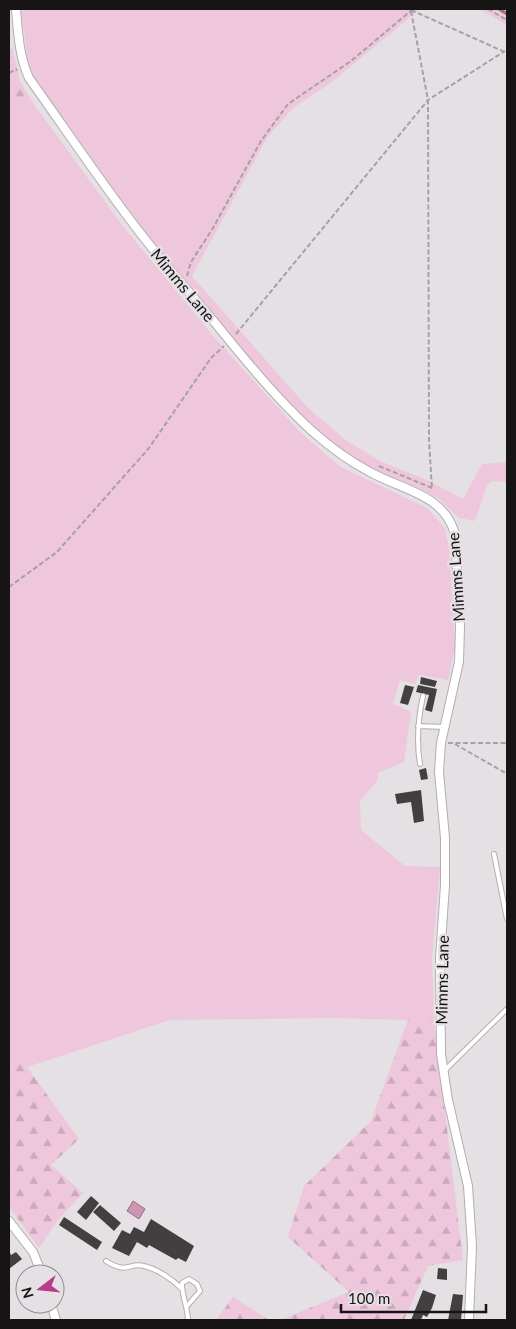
<svg xmlns="http://www.w3.org/2000/svg" width="516" height="1329" font-family="Lato,sans-serif">
<defs>
<pattern id="forest-firs" width="22" height="20" patternUnits="userSpaceOnUse" patternTransform="scale(1.25)"><rect width="22" height="20" fill="#eec7dc"/><path d="M5 1l3.5 6h-7zM16 11l3.5 6h-7z" fill="#cbaabc"/></pattern>
</defs>
<rect width="100%" height="100%" fill="#e5e0e3"/>
<path fill="#eec7dc" d="M21,9H420L332,82L293,108L267,138L192,276L309,409L347,441L380,461L427,480L463,499L482,464L507,462V482L492,481L487,485L475,521L459,518L439,499L421,489L378,472L335,447L297,412L247,356L146,235L35,80L28,63Z
M480,9H507V25Z
M11,101L33,103L122,225L214,337L302,434L341,467L427,508L445,528L449,549L455,647L448,680L419,675L415,684L400,680L393,704L411,712L404,762L378,773L377,781L360,801L361,830L405,866L440,867L432,958L434,1021L336,1018L170,1020L27,1067L9,1060V102Z"/>
<path fill="url(#forest-firs)" d="M12,47L20,81L33,103L9,102V51Z
M408,1020L434,1021L463,1260L428,1266L404,1320H280L349,1292L288,1237L304,1186L371,1121Z
M9,1060L27,1067L79,1139L51,1165L83,1193L58,1220L39,1248L9,1207Z
M233,1297L269,1320H216Z"/>
<path fill="#cc95b4" stroke="#956e84" d="M133,1201L145,1209L139,1219L127,1211Z"/>
<g fill="none" stroke-linecap="round" stroke-linejoin="round">
<path stroke="#956e84" stroke-width="3" d="M499,9L507,14"/>
</g>
<path fill="#423f40" d="M421,677L437,681L435,687L420,684Z
M405,685L414,687L408,705L400,703Z
M418,685L437,689L432,712L425,710L429,695L416,692Z
M426,768L428,779L421,780L419,770Z
M421,790L424,821L414,823L411,802L397,804L395,794Z
M91,1196L99,1203L86,1220L77,1212Z
M100,1205L121,1223L114,1231L93,1212Z
M64,1217L102,1242L97,1250L59,1225Z
M151,1219L194,1246L186,1262L178,1258L176,1260L149,1245L147,1248L137,1242L129,1256L112,1248L122,1230L130,1234L134,1227L144,1232Z
M9,1251L11,1255L16,1252L22,1259L9,1269Z
M438,1268L447,1269V1280L437,1279Z
M423,1290L436,1295L432,1308L427,1317L423,1315L421,1320H411Z
M453,1294L463,1295L461,1320H448Z"/>
<g fill="none" stroke-linecap="round" stroke-linejoin="round">
<defs>
<path id="service" d="M418,726L445,727
M420,764C416,740 418,719 423,696
M494,854L507,919
M444,1071L507,1009
M106,1261C128,1275 129,1262 144,1266C157,1269 172,1279 181,1288
M188,1305L200,1291L197,1284L189,1279L182,1283C181,1293 188,1308 188,1320"/>
<path id="minor" d="M16,9C18,32 19,56 29,78C66,130 102,184 141,234C165,265 191,294 216,324C246,361 277,399 312,431C330,447 349,461 370,472C402,490 444,494 455,534L460,627L459,662L441,743L439,772L445,838V885L440,958L441,1054L448,1100L468,1186L472,1246L469,1320
M9,1221L33,1252L42,1274
M51,1304L56,1320"/>
</defs>
<use href="#service" stroke="#b2aeb0" stroke-width="6"/>
<use href="#minor" stroke="#b2aeb0" stroke-width="10"/>
<path stroke="#a5a1a4" stroke-width="2" stroke-dasharray="5 2.5" stroke-linecap="butt" d="M488,9L507,20
M411,10L507,53
M411,11L428,100L429,440L432,489
M9,73L17,69
M187,276L191,262L213,228L261,141L288,104L351,61L413,9
M236,334L428,100L505,51
M379,466L432,488
M9,587L57,552L149,448L211,358L224,346
M448,743H507
M455,744L507,774"/>
<use href="#service" stroke="#fff" stroke-width="4"/>
<use href="#minor" stroke="#fff" stroke-width="8"/>
</g>
<g text-anchor="middle" stroke-width="5" stroke-linejoin="round" paint-order="stroke">
<g font-size="16" fill="#161415" stroke="#e5e0e3">
<text transform="translate(183 285) rotate(50)" y="6">Mimms Lane</text>
<text transform="translate(456 577) rotate(-94)" y="6">Mimms Lane</text>
<text transform="translate(442 980) rotate(-89)" y="6">Mimms Lane</text>
</g>
</g>
<rect width="516" height="1329" fill="none" stroke="#161415" stroke-width="20"/>
<g transform="translate(40 1289) rotate(254)"><circle r="24" fill="#e5e0e3" stroke="#928e91"/>
<path d="M0-4L9 19L0 12L-9 19Z" fill="#b73c8c"/>
<text y="-8" font-size="14" font-weight="bold" text-anchor="middle" fill="#161415">N</text>
</g>
<path d="M341 1304v8h145v-8" fill="none" stroke="#161415" stroke-width="2.5"/>
<text x="348" y="1304" font-size="15" fill="#161415" stroke="#e5e0e3" stroke-width="4" paint-order="stroke">100 m</text>
</svg>
